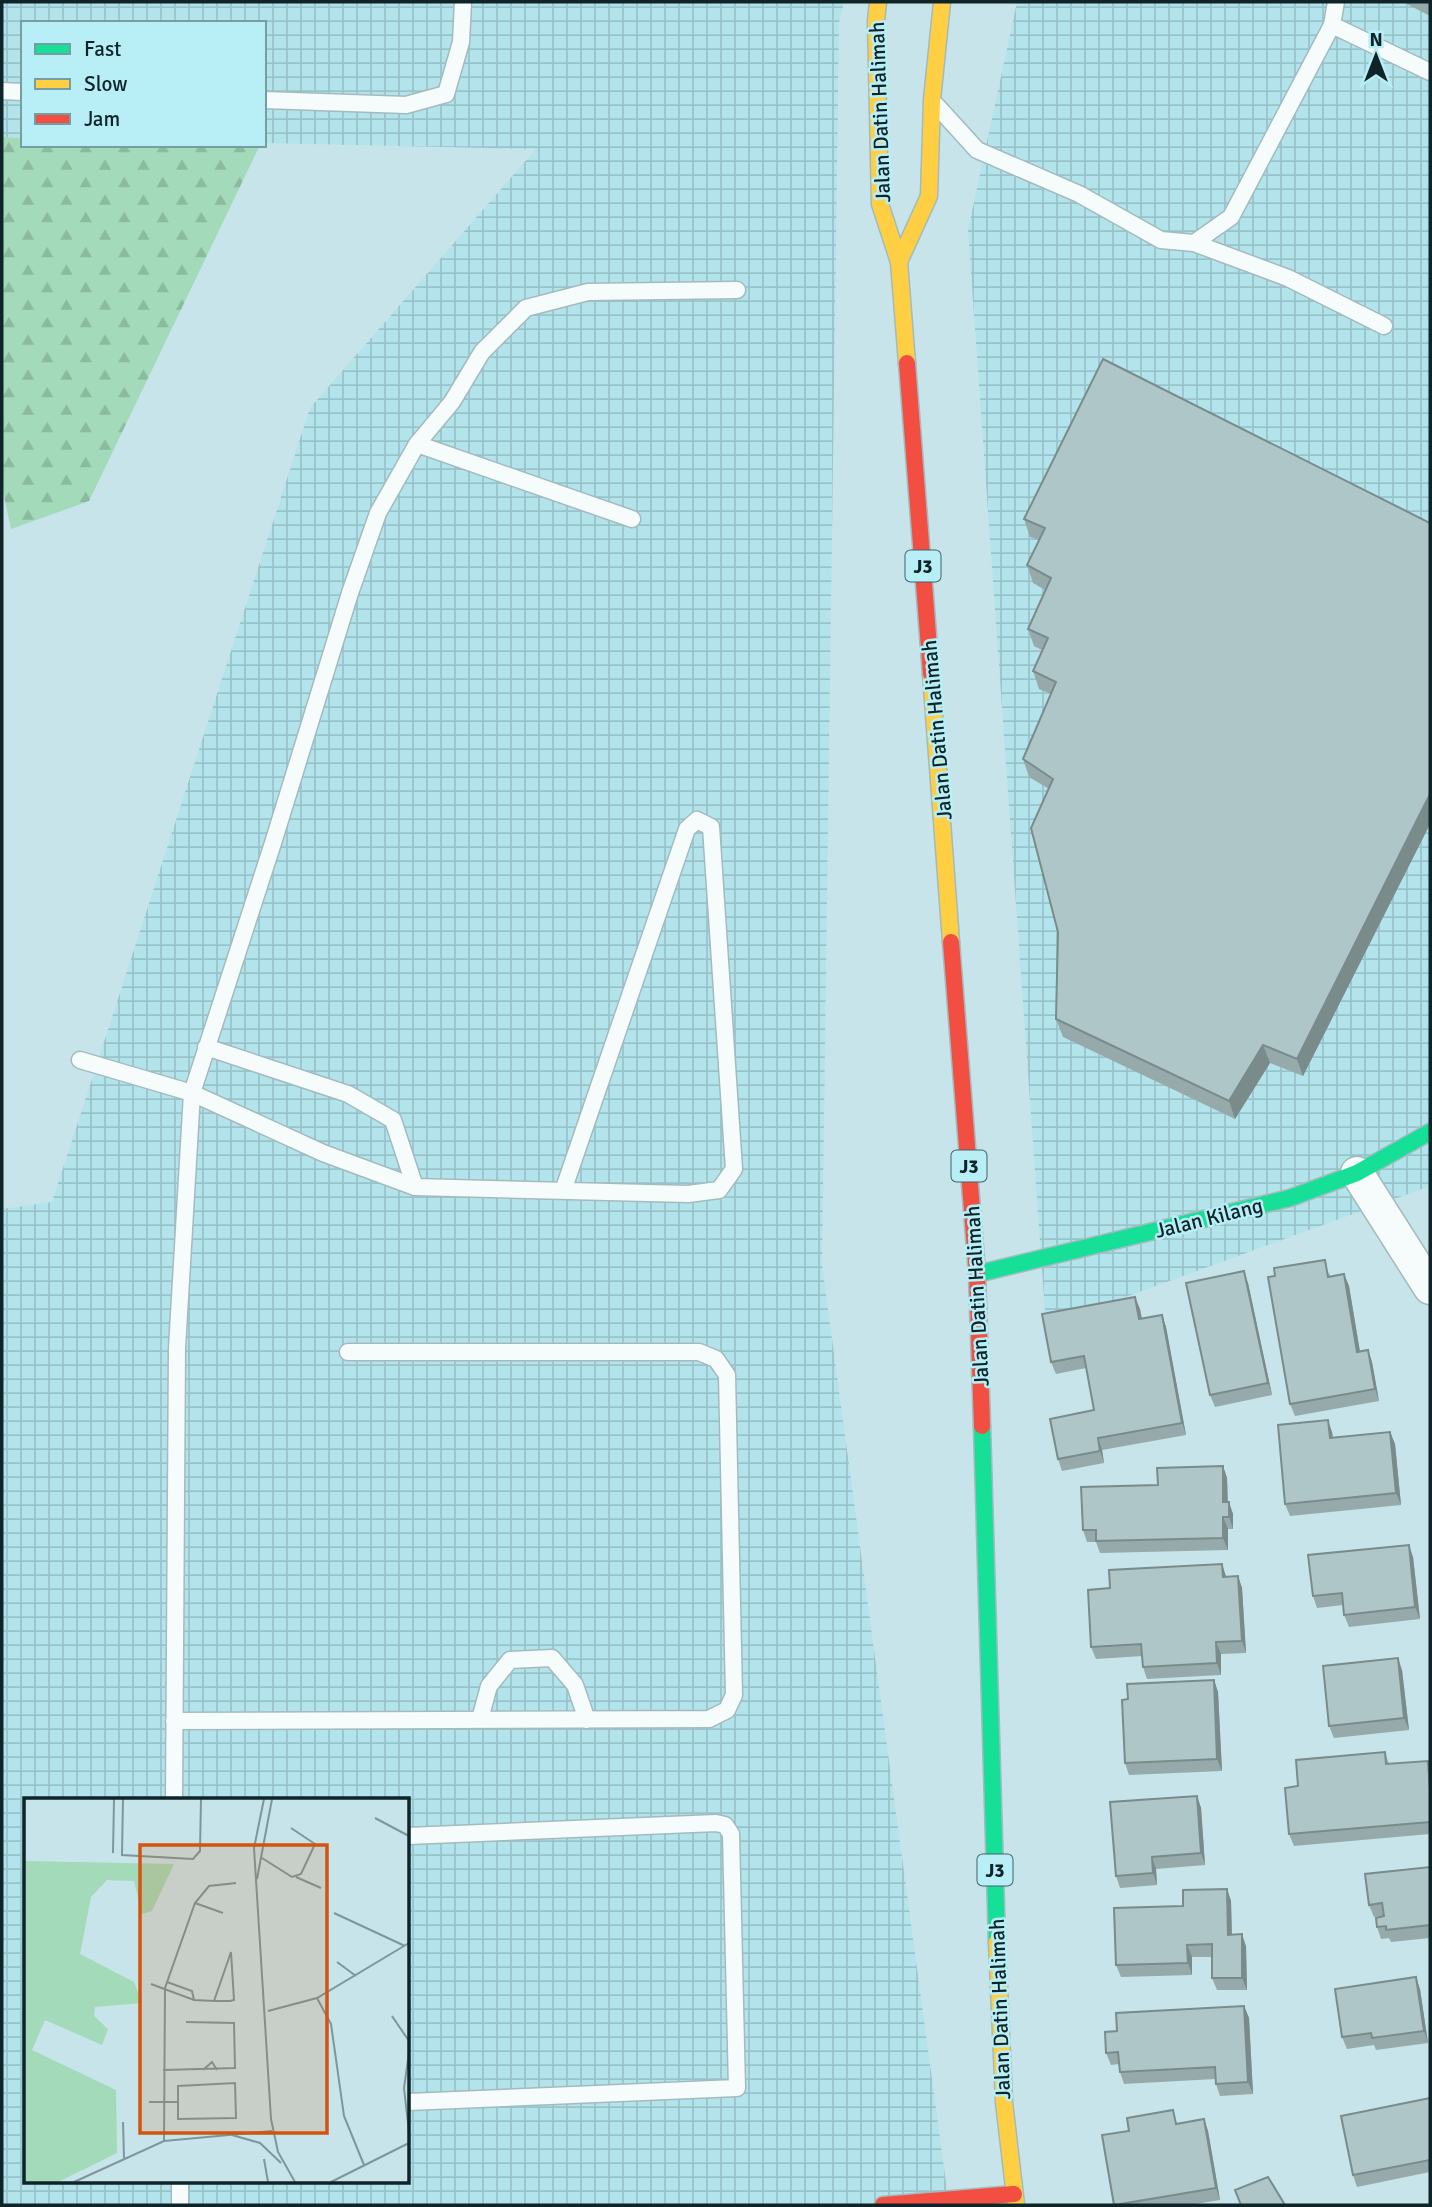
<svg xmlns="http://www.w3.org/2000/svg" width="1432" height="2207" font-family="Signika,sans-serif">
<defs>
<pattern id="industrial-grid" width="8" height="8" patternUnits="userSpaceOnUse" patternTransform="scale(1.75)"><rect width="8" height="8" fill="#b3e4ec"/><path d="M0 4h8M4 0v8" fill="none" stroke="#99c3ca"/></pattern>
<pattern id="forest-firs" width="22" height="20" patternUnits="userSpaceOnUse" patternTransform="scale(1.75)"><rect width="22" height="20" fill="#a3dab9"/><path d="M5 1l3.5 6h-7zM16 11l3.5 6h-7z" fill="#8bbb9f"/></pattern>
</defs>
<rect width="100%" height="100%" fill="#c6e4e9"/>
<path fill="url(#industrial-grid)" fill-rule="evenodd" d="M2,2H844L839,23L822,1265L949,2205H2V1209L52,1202L310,408L536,149L264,143V23H23V138L2,137ZM26,1799H408V2181H26Z
M1017,2H1430V1186L1046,1326L968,230Z"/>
<path fill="url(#forest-firs)" d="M2,137L23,138V145H260L89,501L11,529L2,487Z"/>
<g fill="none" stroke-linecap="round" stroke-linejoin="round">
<defs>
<path id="lane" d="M1332,25L1430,72
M2,91L23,92
M264,100L406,105L446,94L461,42L463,2
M936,105L977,150L1079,194L1161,240L1194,243L1231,217L1332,25L1336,2
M1194,243L1288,278L1384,326
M417,444L632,519
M206,1047L348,1094L393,1120L415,1187
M80,1060L192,1093L323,1153L415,1187L688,1194L719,1190L734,1169L711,827L697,820L687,829L563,1191
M480,1719L489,1686L510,1660L552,1658L575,1685L587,1720
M174,1721L709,1719L727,1710L734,1695L727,1375L716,1359L699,1352H348
M174,1799L177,1348L192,1093L273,843L350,593L378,513L417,444L452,402L482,352L526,308L588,292L737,290
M408,1836L716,1823L725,1825L731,1834L737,2088L408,2102
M180,2181V2205"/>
<path id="street" d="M1357,1173L1430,1288"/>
<path id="fast" d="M977,1274L1290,1198L1357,1173L1430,1132
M982,1426L997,1942"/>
<path id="slow" d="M878,2L876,21L880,204L899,262L907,363
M899,262L929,196L932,100L942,2
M931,674L951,942
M997,1942L1004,2102L1016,2205"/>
<path id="jam" d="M907,363L931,674
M951,942L977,1274L982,1426
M883,2205L1014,2194"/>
</defs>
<use href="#lane" stroke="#a3bbbe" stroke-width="19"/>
<use href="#street" stroke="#a3bbbe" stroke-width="35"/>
<use href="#fast" stroke="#a3bbbe" stroke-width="19"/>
<use href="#slow" stroke="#a3bbbe" stroke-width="19"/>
<use href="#jam" stroke="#a3bbbe" stroke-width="19"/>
<use href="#lane" stroke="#f6fbfc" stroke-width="16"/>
<use href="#street" stroke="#f6fbfc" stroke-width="32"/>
<use href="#fast" stroke="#16e098" stroke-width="16"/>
<use href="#slow" stroke="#ffcf43" stroke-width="16"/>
<use href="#jam" stroke="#f24e42" stroke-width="16"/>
</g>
<path fill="#96aaab" d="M1403,2H1430V16Z
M1024,519L1430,523V824L1303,1076L1270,1063L1235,1119L1063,1037L1056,1019L1058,932L1049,789L1029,777L1023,759L1051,694L1039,689L1033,671L1042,650L1034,646L1028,629L1045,590L1033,583L1027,565L1039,540L1030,537Z
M1329,1272L1330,1277L1344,1274L1349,1286L1360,1352L1368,1350L1372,1362L1379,1401L1295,1416L1290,1404Z
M1248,1283L1272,1395L1215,1407L1210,1395Z
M1140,1309L1142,1319L1162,1315L1166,1327L1186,1435L1102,1450L1104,1463L1062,1471L1058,1459L1094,1410L1086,1368L1056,1374L1051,1362Z
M1332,1432L1333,1437L1390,1432L1395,1444L1401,1505L1290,1516L1285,1504Z
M1223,1466L1227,1478L1228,1502L1233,1514V1529H1228V1550L1100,1553L1096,1542H1087L1083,1530L1158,1485Z
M1413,1557L1420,1619L1349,1627L1344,1615L1343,1605L1317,1608L1313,1596Z
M1238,1576L1242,1588L1246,1653L1221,1654V1675L1147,1679L1143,1667L1142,1656L1096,1659L1091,1647L1110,1588Z
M1402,1670L1409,1730L1334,1738L1329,1726Z
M1214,1680L1218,1692L1222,1771L1129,1775L1125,1763L1128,1699Z
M1385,1752L1389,1764L1428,1761L1430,1768V1834L1294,1846L1289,1834L1298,1786Z
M1197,1796L1201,1808L1205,1865L1156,1869L1157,1885L1120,1888L1116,1876Z
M1430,1867V1938L1391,1942L1389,1938L1381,1939L1377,1927L1384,1916L1374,1917L1369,1905Z
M1227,1889L1231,1901L1232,1934L1246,1946L1247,1990H1217L1212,1978V1957H1192V1975L1121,1977L1116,1965L1183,1906Z
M1420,1989L1428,2043L1376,2050L1374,2045L1347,2049L1342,2037Z
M1244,2006L1249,2018L1253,2094L1220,2096L1216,2084L1215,2079L1124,2084L1120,2072L1119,2064L1111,2065L1106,2053L1117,2031Z
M1430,2098V2172L1357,2187L1353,2175Z
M1204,2119L1208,2131L1220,2200L1189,2205H1114L1178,2124Z"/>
<path fill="#7a8b8b" d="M1430,794V824L1303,1076L1297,1059Z
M1263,1045L1270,1063L1235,1119L1229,1101Z
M1244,1271L1248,1283L1272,1395L1268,1383Z
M1344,1274L1349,1286L1362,1364L1357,1352Z
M1135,1297L1140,1309L1144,1331L1139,1319Z
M1162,1315L1166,1327L1186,1435L1182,1423Z
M1368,1350L1372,1362L1379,1401L1375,1389Z
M1328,1420L1332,1432L1334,1450L1330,1438Z
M1390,1432L1395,1444L1401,1505L1396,1493Z
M1098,1438L1102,1450L1104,1463L1100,1451Z
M1223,1466L1227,1478L1228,1514L1223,1502Z
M1229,1502L1233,1514V1529L1229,1517Z
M1223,1517L1228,1529V1550L1223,1538Z
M1409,1545L1413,1557L1420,1619L1415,1607Z
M1222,1564L1226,1576L1227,1589L1223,1577Z
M1238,1576L1242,1588L1246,1653L1242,1641Z
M1216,1642L1221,1654V1675L1217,1663Z
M1398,1658L1402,1670L1409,1730L1404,1718Z
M1214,1680L1218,1692L1222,1771L1217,1759Z
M1197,1796L1201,1808L1205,1865L1201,1853Z
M1152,1857L1156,1869L1157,1885L1153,1873Z
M1227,1889L1231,1901L1232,1947L1228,1935Z
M1242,1934L1246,1946L1247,1990L1242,1978Z
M1187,1945L1192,1957V1975L1188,1963Z
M1416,1977L1420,1989L1428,2043L1424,2031Z
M1244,2006L1249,2018L1253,2094L1248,2082Z
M1204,2119L1208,2131L1220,2200L1216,2188Z"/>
<path fill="#aec6c7" stroke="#7a8b8b" stroke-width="2" d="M1103,359L1430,523V794L1297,1059L1263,1045L1229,1101L1056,1019L1058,932L1031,828L1053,779L1023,759L1056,682L1033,671L1048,638L1028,629L1051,578L1027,565L1045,528L1024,519Z
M1325,1260L1328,1277L1344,1274L1357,1352L1368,1350L1375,1389L1290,1404L1268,1277L1275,1276L1274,1268Z
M1244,1271L1268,1383L1210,1395L1186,1283Z
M1135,1297L1139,1319L1162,1315L1182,1423L1098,1438L1100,1451L1058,1459L1050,1419L1094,1410L1084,1356L1051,1362L1042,1314Z
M1328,1420L1330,1438L1390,1432L1396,1493L1285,1504L1278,1425Z
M1223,1466V1502H1229V1517H1223V1538L1096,1541V1530H1083L1081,1487L1158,1485L1157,1468Z
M1409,1545L1415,1607L1344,1615L1342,1593L1313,1596L1308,1555Z
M1222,1564L1223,1577L1238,1576L1242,1641L1216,1642L1217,1663L1143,1667L1141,1644L1091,1647L1088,1590L1110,1588L1109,1570Z
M1398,1658L1404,1718L1329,1726L1323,1666Z
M1214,1680L1217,1759L1125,1763L1122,1700L1128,1699L1127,1684Z
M1385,1752L1386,1764L1428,1761L1430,1789V1822L1289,1834L1285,1788L1298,1786L1296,1760Z
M1197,1796L1201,1853L1152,1857L1153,1873L1116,1876L1110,1802Z
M1430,1867V1925L1386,1930V1926L1377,1927L1376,1918L1384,1916L1382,1903L1369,1905L1365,1874Z
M1227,1889L1228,1935L1242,1934V1978H1212V1944L1187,1945L1188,1963L1116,1965L1114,1908L1183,1906V1890Z
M1416,1977L1424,2031L1372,2038L1371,2033L1342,2037L1335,1989Z
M1244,2006L1248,2082L1216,2084L1215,2067L1120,2072L1118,2052L1106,2053L1105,2032L1117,2031L1116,2013Z
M1430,2098V2160L1353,2175L1341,2116Z
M1173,2110L1176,2124L1204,2119L1216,2188L1114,2205L1102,2135L1129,2131L1127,2118Z
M1268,2177L1285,2205H1241L1235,2190Z"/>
<g text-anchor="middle" stroke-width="5" stroke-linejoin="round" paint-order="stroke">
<g fill="#b8eff7" stroke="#426166" stroke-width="2">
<rect x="905.5" y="550.5" width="35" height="31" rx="5"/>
<rect x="951.5" y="1150.5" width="35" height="31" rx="5"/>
<rect x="977.5" y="1854.5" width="35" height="31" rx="5"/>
</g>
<g font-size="19" font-weight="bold" fill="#0f2428">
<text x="923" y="573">J3</text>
<text x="969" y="1173">J3</text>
<text x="995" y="1877">J3</text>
</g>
<g font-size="21" fill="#0f2428" stroke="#b8eff7">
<text transform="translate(880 112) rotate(-92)" y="7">Jalan Datin Halimah</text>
<text transform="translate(937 730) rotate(-95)" y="7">Jalan Datin Halimah</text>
<text transform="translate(1209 1218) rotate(-14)" y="7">Jalan Kilang</text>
<text transform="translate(977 1296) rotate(-93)" y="7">Jalan Datin Halimah</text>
<text transform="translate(1000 2009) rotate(-92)" y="7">Jalan Datin Halimah</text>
</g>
</g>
<g transform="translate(24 1798)">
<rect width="385" height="385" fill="#c6e4e9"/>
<path d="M0,63L150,66L128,113L118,116L110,83L83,82L67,99L56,156L110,184L118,205L71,209L70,218L84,231L78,247L21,222L8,252L92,292L93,355L34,384H0Z" fill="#a3dab9"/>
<path fill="none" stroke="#7d979c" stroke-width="2" d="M99,1L98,57L169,61L176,53L177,1M240,1L230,50L247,321L254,354L271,384M351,20L385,38M89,55L90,1M238,60L268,79L277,76L291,46L267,30M272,79L297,90M233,81L248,1M171,105L199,115M310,115L381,148M313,164L332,178M143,184L168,193L170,202M127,186L170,202L190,203H206L210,202L207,154L190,203M293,200L307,226L320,318L340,367M244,213L293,200L385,145M368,218L385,243M385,255L380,290L385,334M139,272L211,270L210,225L162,224M179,272L188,264L193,272M211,285L212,320L154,321V288ZM125,304H153M99,324L100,360M208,337L236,345L257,365M140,343L141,190L171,105L185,88L212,85M240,361L244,384M50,384L140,343L248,333M307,384L385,345"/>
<path fill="#d2540f" fill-opacity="0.15" stroke="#d2540f" stroke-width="3.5" d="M116,47H303V335H116Z"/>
<rect width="385" height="385" fill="none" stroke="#0f2428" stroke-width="3.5"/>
</g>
<rect width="1432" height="2207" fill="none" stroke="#0f2428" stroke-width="7"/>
<rect x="21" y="21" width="245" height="126" fill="#b8eff7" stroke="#749ea4" stroke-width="2"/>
<rect x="35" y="44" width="35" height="10" fill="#16e098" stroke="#749ea4" stroke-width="2"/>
<text x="84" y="56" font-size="21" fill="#0f2428">Fast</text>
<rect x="35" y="79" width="35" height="10" fill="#ffcf43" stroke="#749ea4" stroke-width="2"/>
<text x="84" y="91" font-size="21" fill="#0f2428">Slow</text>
<rect x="35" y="114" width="35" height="10" fill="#f24e42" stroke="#749ea4" stroke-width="2"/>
<text x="84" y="126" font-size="21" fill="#0f2428">Jam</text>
<g transform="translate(1376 56)" stroke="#b8eff7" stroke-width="5" paint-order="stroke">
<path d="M0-5L12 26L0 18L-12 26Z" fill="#0f2428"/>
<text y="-10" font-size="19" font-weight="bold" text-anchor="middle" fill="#0f2428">N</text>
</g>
</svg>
